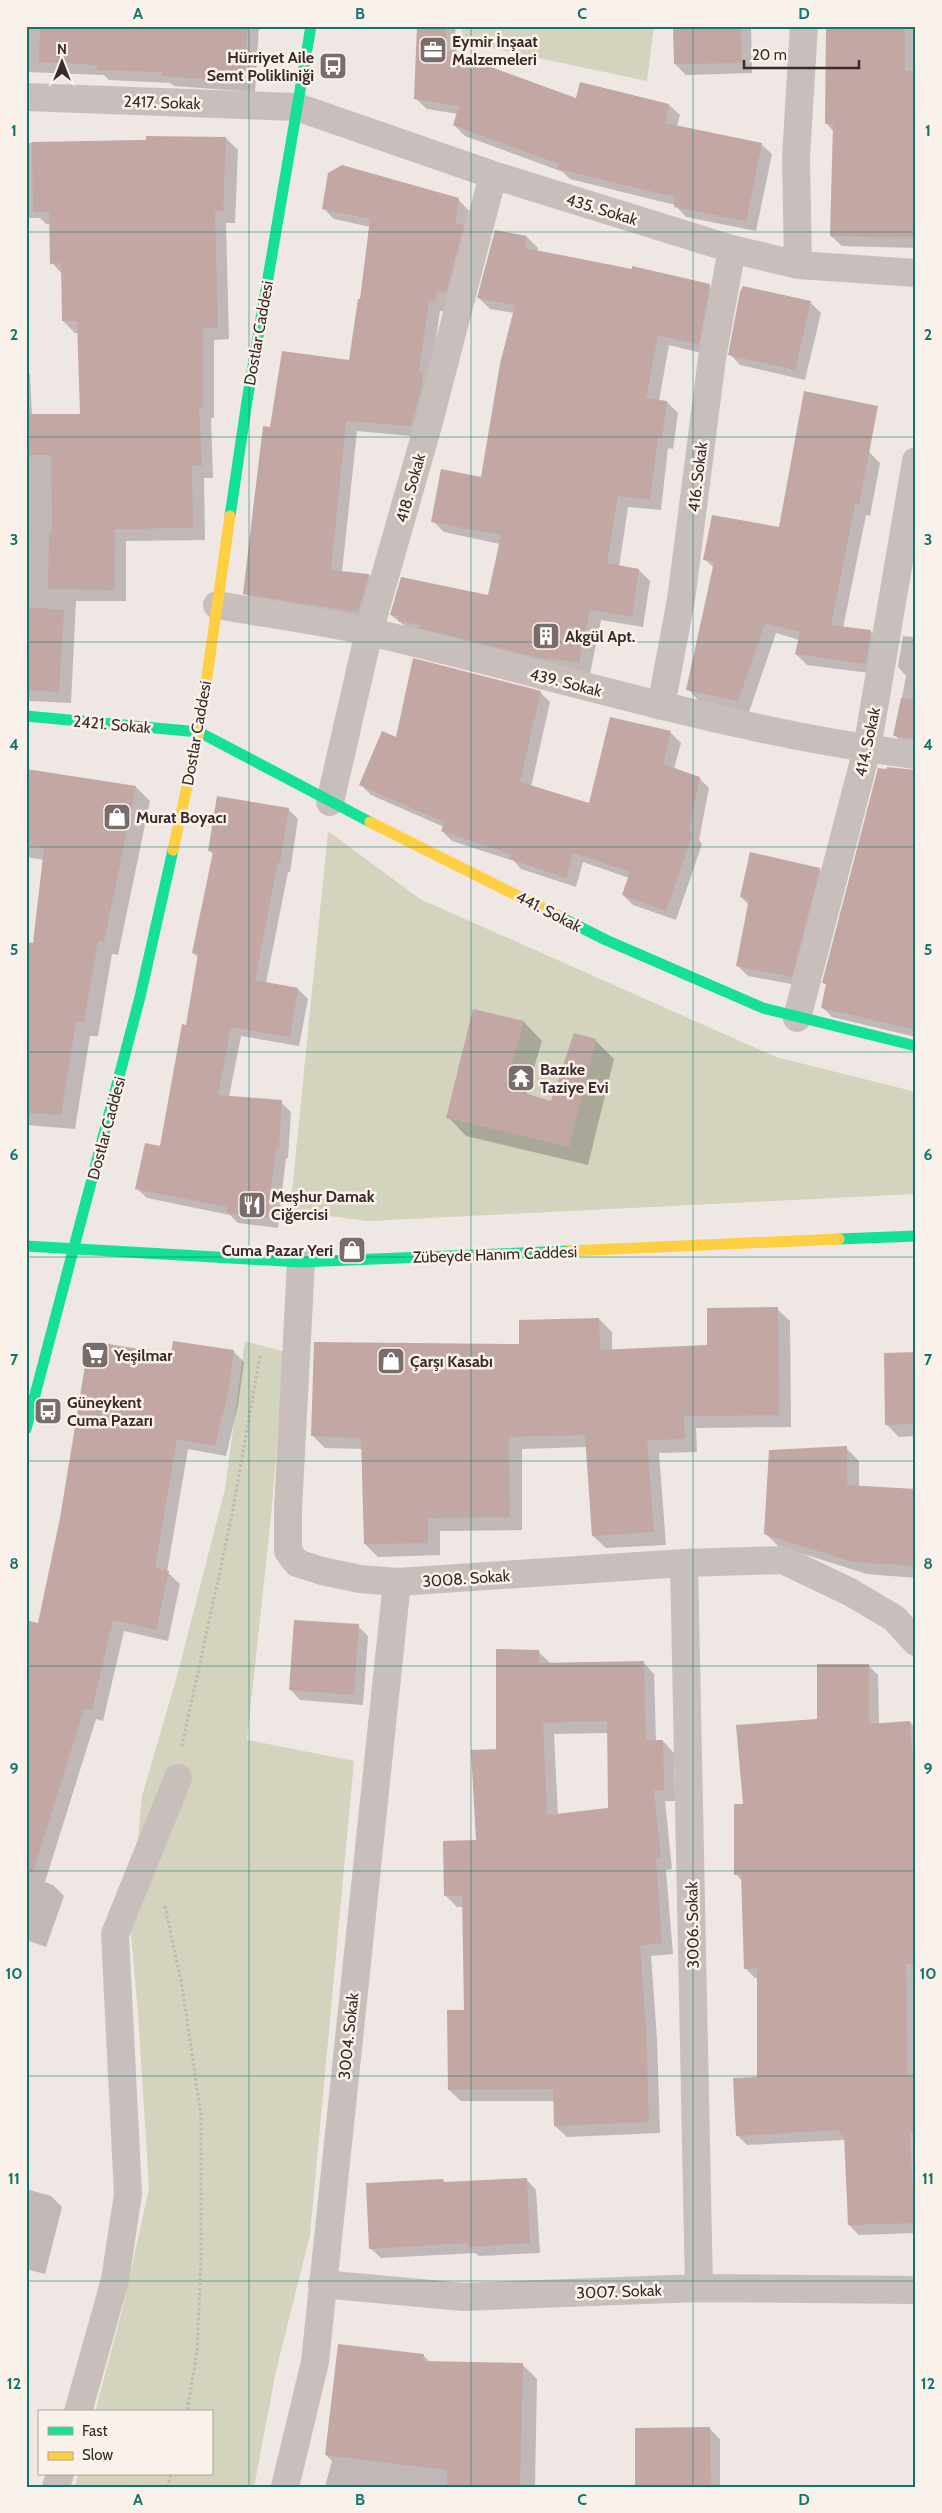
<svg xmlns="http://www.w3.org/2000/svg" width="942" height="2513" font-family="Cabin,sans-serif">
<rect width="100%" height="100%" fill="#efe7e4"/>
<path fill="#d4d3be" d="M462,26H654L647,81L463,42Z
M328,831L420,899L776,1057L916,1092V1194L368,1221L290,1211Z
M245,1341L285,1352L271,1517L247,1740L354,1761L310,2235L276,2371L254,2487H75L78,2474H211V2412H95L123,2307L149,2188L138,2013L130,1925L142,1796L177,1676L225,1489Z"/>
<path fill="#0003" fill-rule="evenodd" d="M26,26H259L255,92L174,86L170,83L109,80L104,75L26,72Z
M418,26H455L457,56L577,99L669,105L680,115L677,126L761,144L772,154L756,231L686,217L675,205L570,179L563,172L465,136L454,125L458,114L427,109L416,99Z
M674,26H751L752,73L686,75L675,64Z
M827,26H915L916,248L842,246L831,236L834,132L826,123Z
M226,138L238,150L235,223H226L229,339L214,340V418H211L213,478H204L205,540L126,541V601H76L71,703L29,701L26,698V370L30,374L32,415H81L78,333H75L63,321L62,274L52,263L50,224H46L40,218H26V143Z
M458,199L469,211L446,312L440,311L422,437L357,431L342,572L369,575L380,586L369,622L256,604L245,593L271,429L350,362L361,301L370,227L334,219L323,208Z
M527,237L538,248L537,252L709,286L720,297L709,355L669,345L659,401L667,402L678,413L673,449L668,448L661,510L628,507L619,567L639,570L650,581L643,627L601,620L590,674L411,631L391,615L489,596L500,544L444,532L433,521L482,479L514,313L490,309L479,298Z
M811,303L821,313L805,380L740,365L730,354Z
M869,452L880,463L870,516L866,515L843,628L871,632L882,643L877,674L807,665L796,654L799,640L776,633L749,712L699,701L688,689L714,568L705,559L780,529Z
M916,627V748L905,746L895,735L906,676L898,667L903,636L913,637Z
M540,692L550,702L531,787L590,805L611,718L671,733L681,743L674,769L699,778L709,788L699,840L702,844L676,920L633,905L623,895L629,878L583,862L576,887L521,869L514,861L452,841L442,831L444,827L371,795L361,785L397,739Z
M26,770L136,787L150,801L118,955L112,954L98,1036H90L75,1129L26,1125V944H34L44,860L26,857Z
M916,771V1037L832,1017L822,1007L827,986L824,982Z
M288,809L298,819L290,872H288L266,983L298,989L308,999L299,1046L241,1036L229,1097L281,1102L291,1112L288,1158H286L278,1228L238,1223L230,1215L147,1198L136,1188L161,1147L187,1026L199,958L193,953L214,855L210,851Z
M819,869L829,879L802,986L748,976L737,965L749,905L741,897Z
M524,1022L542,1041L526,1095L552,1103L595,1040L614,1059L588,1165L466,1136L448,1117Z
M777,1309L790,1321L791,1427L696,1428L697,1452L659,1453L666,1545L606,1548L593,1536L587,1447L522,1449V1530L440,1531V1555L378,1557L365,1544L363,1449L325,1448L313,1436L521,1346L599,1319L612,1332V1351L709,1346Z
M233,1351L244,1362L238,1405L226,1456L188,1449L167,1572L180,1584L168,1641L124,1631L103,1721L96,1719L45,1882L53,1885L64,1896L46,1947L29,1941L26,1948V1621L39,1624L172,1356Z
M916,1353V1436L899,1437L887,1425Z
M846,1448L859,1461V1487L916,1491V1578L867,1574L778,1546L765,1533Z
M358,1626L368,1636L363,1705L300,1700L290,1689Z
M538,1651L550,1663L643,1662L654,1674L656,1741H663L674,1753L675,1801H665L672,1869L666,1870L673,1954L651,1956L657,2039L660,2133L567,2137L555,2126L554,2101H461L449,2090L465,2011L464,1907H457L446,1896L477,1841L497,1750ZM608,1733L609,1809L558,1815L554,1734Z
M868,1665L878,1675L879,1724L910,1722L916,1729V2233L859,2235L849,2225L845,2140L747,2145L737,2135L759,2078L758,1978H755L745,1968L742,1881L736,1874L744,1805Z
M526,2179L536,2190L540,2253L479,2256L475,2253L381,2258L370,2248L443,2180L446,2183Z
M26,2189L51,2196L62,2207L45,2274L26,2269Z
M423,2355L430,2362L522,2364L537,2379L535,2487H325L332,2461L326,2455Z
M710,2429L720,2439V2487H637Z"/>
<path fill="#c3a7a5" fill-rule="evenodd" d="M40,26H248L244,82L162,76V72L97,70V65L39,62Z
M417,26H446L447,51L576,98L580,82L669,104L665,123L762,143L746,221L674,207L675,197L558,169L559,164L453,125L459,106L414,99Z
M673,26H741L742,63L674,64Z
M826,26H905V71H916V238L830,236L833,124H825Z
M146,136L226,137L223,211H215L218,328H203V407H199L202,466H192L193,528L115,529L114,590L48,589L49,533H52L51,455H28V414H80L77,321H62L61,263L50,264L49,212H33L32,142L146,140Z
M342,165L459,198L455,223L464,225L446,293L437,291L435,301H429L419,372L423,373L421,390L411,426L346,421L331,570L369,574L358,612L243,594L263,426L270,427L282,351L349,360L358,299H360L370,219L322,209L328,173Z
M495,230L527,236L525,248L632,269V266L710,284L699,345L658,335L646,398L667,401L662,439L658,438L650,500L618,496L607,563L639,569L632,617L590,610L579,663L548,658V660L419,628L420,625L398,621L399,616L390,615L401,577L488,595L501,535L431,522L441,469L481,477L500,364L515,305L477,298Z
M743,286L811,301L795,370L728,355L740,292Z
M804,391L878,406L859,505L855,504L831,625L871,630L866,664L795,654L800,632L765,623L738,701L686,690L714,562L703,560L712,515L779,527Z
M26,607L64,610L59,692L26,690Z
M413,658L541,691L520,782L589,803L610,717L671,731L663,764L700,777L689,831L693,833L666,911L622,895L630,872L573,853L566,878L510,859L511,854L441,831L444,822L359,785L382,731L396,737Z
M901,698L916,700V739L893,736Z
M887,767L916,770V1030L821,1008L826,984L822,983L878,768L887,769Z
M26,769L136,786L104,942L98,941L84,1022H76L61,1115L26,1113V942L33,943L44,848L26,846Z
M217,796L289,808L280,863L278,862L255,980L298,988L290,1037L231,1027L218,1095L282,1100L279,1148H276L268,1218L227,1213V1207L135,1189L145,1143L160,1146L182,1024L186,1025L198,954L192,953L213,852L208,851Z
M750,852L820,868L792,977L736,966L749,899L740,897Z
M473,1009L524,1021L505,1087L551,1101L574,1033L596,1039L569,1147L446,1118Z
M778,1307L779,1415L684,1416L685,1439L647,1440L654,1532L592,1536L585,1435L509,1437L510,1517L428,1518V1543L364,1544L361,1438L311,1436L314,1342L519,1344V1320L599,1318L600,1350L707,1345V1308Z
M89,1341L171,1354L173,1341L234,1350L228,1393L215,1446L177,1439L155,1568L169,1571L156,1630L113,1620L92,1710L84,1709L33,1872L26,1871V1620L38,1623L60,1518Z
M916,1352V1424L885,1425L884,1353Z
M847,1446V1485L916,1489V1566L853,1562L764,1534L769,1450Z
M294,1620L359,1624L354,1695L289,1690Z
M496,1649L539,1650V1663L644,1661L646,1740H663L664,1790H654L661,1858L656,1859L662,1943L640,1945L646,2027L649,2122L554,2126L553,2089L448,2090L447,2010H464L462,1896H444L443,1841L476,1840L471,1750L496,1749ZM607,1721L608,1808L547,1815L543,1723Z
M817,1664H869V1724L910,1721L916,1816V1964H906L907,2075H916V2131L910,2132L914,2223L848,2225L844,2135H840L839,2130L736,2136L733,2078L757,2077V1968L744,1969L741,1875H734V1804H743L736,1725L817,1719Z
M527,2178L530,2243L467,2247V2243L369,2249L366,2183L443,2179L444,2182Z
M338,2344L424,2354L423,2361L523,2363L520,2487H447V2470L325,2455Z
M710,2427L711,2487H635V2428Z"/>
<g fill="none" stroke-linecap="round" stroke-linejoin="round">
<path stroke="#c1b8b4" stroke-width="3" stroke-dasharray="2.5 2.5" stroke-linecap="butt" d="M182,1746L232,1515L260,1355
M165,1906L182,1986L201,2116V2260L197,2352L187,2412
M167,2487L171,2474"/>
<path stroke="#c8bfbc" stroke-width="28" d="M26,97L297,107L493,175L732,249L798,265L916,273
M798,265L796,157L804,26
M217,605C268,614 320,621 370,632C552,674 730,732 916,755
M661,706L681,600L712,358L732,249
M330,802L369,632L429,422L493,175
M797,1018L867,749L916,461
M301,1262L288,1509V1551L297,1563L322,1571L360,1579L397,1582L684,1563L783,1560L850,1592L894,1618L916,1642
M684,1563L699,2288
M322,2284L463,2297L699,2288L916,2290
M78,2412L115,2280L128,2194L115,1934L178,1778
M56,2487L60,2474
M285,2487L315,2362L397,1582"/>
<path stroke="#16e098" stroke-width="11" d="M230,516L247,401L311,26
M26,716L199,732L370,822
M558,916L606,940L763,1008L916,1046
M839,1239L916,1236
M26,1246L301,1262L569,1251
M26,1429L140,997L173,850"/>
<path stroke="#ffcf43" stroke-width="11" d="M370,822L558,916
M173,850L199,732L230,516
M569,1251L839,1239"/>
</g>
<path fill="none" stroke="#0f766e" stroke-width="1" stroke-opacity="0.55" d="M249,26V2487M471,26V2487M693,26V2487M26,232H916M26,437H916M26,642H916M26,847H916M26,1052H916M26,1257H916M26,1461H916M26,1666H916M26,1871H916M26,2076H916M26,2281H916"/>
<defs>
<symbol id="office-square" viewBox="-11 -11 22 22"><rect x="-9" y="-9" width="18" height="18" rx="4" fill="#796d6b" stroke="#fbf1eb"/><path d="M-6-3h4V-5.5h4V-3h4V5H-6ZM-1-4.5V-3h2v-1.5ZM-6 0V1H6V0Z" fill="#fff"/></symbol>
<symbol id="bus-square" viewBox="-11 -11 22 22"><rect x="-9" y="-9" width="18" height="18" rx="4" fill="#796d6b" stroke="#fbf1eb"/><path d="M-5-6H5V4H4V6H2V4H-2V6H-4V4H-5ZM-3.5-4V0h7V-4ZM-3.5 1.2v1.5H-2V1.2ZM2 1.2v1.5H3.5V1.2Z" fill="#fff"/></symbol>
<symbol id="building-square" viewBox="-11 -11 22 22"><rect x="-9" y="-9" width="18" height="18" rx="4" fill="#796d6b" stroke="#fbf1eb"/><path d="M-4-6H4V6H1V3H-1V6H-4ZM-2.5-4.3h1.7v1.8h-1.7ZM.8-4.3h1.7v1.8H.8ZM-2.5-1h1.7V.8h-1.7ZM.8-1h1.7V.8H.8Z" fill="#fff"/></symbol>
<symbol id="shop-square" viewBox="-11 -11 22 22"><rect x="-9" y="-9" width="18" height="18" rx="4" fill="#796d6b" stroke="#fbf1eb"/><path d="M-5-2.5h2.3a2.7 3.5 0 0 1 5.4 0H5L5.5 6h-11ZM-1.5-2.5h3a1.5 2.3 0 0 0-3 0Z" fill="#fff"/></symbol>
<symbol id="temple-square" viewBox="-11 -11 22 22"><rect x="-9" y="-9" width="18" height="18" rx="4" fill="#796d6b" stroke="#fbf1eb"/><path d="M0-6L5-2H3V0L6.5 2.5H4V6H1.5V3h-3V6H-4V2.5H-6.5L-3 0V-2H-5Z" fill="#fff"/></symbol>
<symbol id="restaurant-square" viewBox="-11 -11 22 22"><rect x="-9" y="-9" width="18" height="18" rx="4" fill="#796d6b" stroke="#fbf1eb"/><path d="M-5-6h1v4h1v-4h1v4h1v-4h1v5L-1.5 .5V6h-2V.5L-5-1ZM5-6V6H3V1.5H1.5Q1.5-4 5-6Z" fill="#fff"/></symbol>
<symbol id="supermarket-square" viewBox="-11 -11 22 22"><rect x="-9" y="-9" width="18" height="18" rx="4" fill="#796d6b" stroke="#fbf1eb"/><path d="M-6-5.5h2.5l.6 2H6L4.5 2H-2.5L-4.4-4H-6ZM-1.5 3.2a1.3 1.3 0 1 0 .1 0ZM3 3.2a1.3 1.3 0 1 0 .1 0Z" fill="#fff"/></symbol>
</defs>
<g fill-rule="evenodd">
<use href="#office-square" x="417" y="34" width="32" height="32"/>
<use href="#bus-square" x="317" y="50" width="32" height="32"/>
<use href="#building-square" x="530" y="620" width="32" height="32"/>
<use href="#shop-square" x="101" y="801" width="32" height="32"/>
<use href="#temple-square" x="505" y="1062" width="32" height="32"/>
<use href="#restaurant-square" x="236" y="1189" width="32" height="32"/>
<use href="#shop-square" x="336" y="1234" width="32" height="32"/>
<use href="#supermarket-square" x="79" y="1339" width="32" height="32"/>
<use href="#shop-square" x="375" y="1345" width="32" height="32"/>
<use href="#bus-square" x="32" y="1395" width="32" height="32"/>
</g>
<g text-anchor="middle" stroke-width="5" stroke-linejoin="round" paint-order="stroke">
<g font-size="16" font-weight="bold" fill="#3a2b2a" stroke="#fbf1eb" text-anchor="start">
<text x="452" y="47">Eymir İnşaat<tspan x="452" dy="18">Malzemeleri</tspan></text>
<text x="314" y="63" text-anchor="end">Hürriyet Aile<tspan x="314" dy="18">Semt Polikliniği</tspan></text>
<text x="565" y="642">Akgül Apt.</text>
<text x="136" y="823">Murat Boyacı</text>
<text x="540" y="1075">Bazıke<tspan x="540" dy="18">Taziye Evi</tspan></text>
<text x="271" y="1202">Meşhur Damak<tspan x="271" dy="18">Ciğercisi</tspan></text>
<text x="333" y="1256" text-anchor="end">Cuma Pazar Yeri</text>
<text x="114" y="1361">Yeşilmar</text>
<text x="410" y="1367">Çarşı Kasabı</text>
<text x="67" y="1408">Güneykent<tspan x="67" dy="18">Cuma Pazarı</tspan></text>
</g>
<g font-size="16" fill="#3a2b2a" stroke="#fbf1eb">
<text transform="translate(162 102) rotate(2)" y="6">2417. Sokak</text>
<text transform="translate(602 209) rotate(17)" y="6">435. Sokak</text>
<text transform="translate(258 333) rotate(-80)" y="6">Dostlar Caddesi</text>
<text transform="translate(697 477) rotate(-83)" y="6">416. Sokak</text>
<text transform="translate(410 488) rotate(-74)" y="6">418. Sokak</text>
<text transform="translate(566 682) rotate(14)" y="6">439. Sokak</text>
<text transform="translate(112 724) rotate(5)" y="6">2421. Sokak</text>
<text transform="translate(196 733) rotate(-80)" y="6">Dostlar Caddesi</text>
<text transform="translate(867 742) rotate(-78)" y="6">414. Sokak</text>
<text transform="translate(549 911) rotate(27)" y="6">441. Sokak</text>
<text transform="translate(106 1128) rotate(-75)" y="6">Dostlar Caddesi</text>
<text transform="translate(495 1254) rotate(-2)" y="6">Zübeyde Hanım Caddesi</text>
<text transform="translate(466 1578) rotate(-4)" y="6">3008. Sokak</text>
<text transform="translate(692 1925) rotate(-91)" y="6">3006. Sokak</text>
<text transform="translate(348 2036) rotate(-84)" y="6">3004. Sokak</text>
<text transform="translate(619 2291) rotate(-2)" y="6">3007. Sokak</text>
</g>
</g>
<rect width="942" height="2513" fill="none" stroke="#fbf1eb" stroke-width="55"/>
<rect x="38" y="2410" width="175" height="65" fill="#fbf1eb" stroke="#aea29e"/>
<rect x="48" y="2427" width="25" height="8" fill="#16e098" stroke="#aea29e"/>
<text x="82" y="2436" font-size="15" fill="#3a2b2a">Fast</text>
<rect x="48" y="2452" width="25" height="8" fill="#ffcf43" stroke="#aea29e"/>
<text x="82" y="2460" font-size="15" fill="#3a2b2a">Slow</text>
<g transform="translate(62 62)" stroke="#fbf1eb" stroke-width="4" paint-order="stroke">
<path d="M0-4L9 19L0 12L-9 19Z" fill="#3a2b2a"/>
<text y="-8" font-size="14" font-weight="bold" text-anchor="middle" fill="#3a2b2a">N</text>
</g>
<path d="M744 60v8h115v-8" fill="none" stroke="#3a2b2a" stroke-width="2.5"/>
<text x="752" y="60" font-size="15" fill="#3a2b2a" stroke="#fbf1eb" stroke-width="4" paint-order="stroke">20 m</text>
<rect x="28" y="28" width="886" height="2458" fill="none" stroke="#0f766e" stroke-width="2"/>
<g font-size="16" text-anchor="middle" font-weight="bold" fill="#0f766e">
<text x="138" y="19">A</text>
<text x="360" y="19">B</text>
<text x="582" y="19">C</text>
<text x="804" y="19">D</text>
<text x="14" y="136">1</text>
<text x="928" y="136">1</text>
<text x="14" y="340">2</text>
<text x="928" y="340">2</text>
<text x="14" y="545">3</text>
<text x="928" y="545">3</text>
<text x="14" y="750">4</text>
<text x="928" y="750">4</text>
<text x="14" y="955">5</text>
<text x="928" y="955">5</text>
<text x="14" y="1160">6</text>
<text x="928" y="1160">6</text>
<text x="14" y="1365">7</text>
<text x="928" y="1365">7</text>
<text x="14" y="1569">8</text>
<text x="928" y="1569">8</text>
<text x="14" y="1774">9</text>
<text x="928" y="1774">9</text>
<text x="14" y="1979">10</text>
<text x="928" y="1979">10</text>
<text x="14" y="2184">11</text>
<text x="928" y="2184">11</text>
<text x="14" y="2389">12</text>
<text x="928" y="2389">12</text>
<text x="138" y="2505">A</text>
<text x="360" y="2505">B</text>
<text x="582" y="2505">C</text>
<text x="804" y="2505">D</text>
</g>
</svg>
